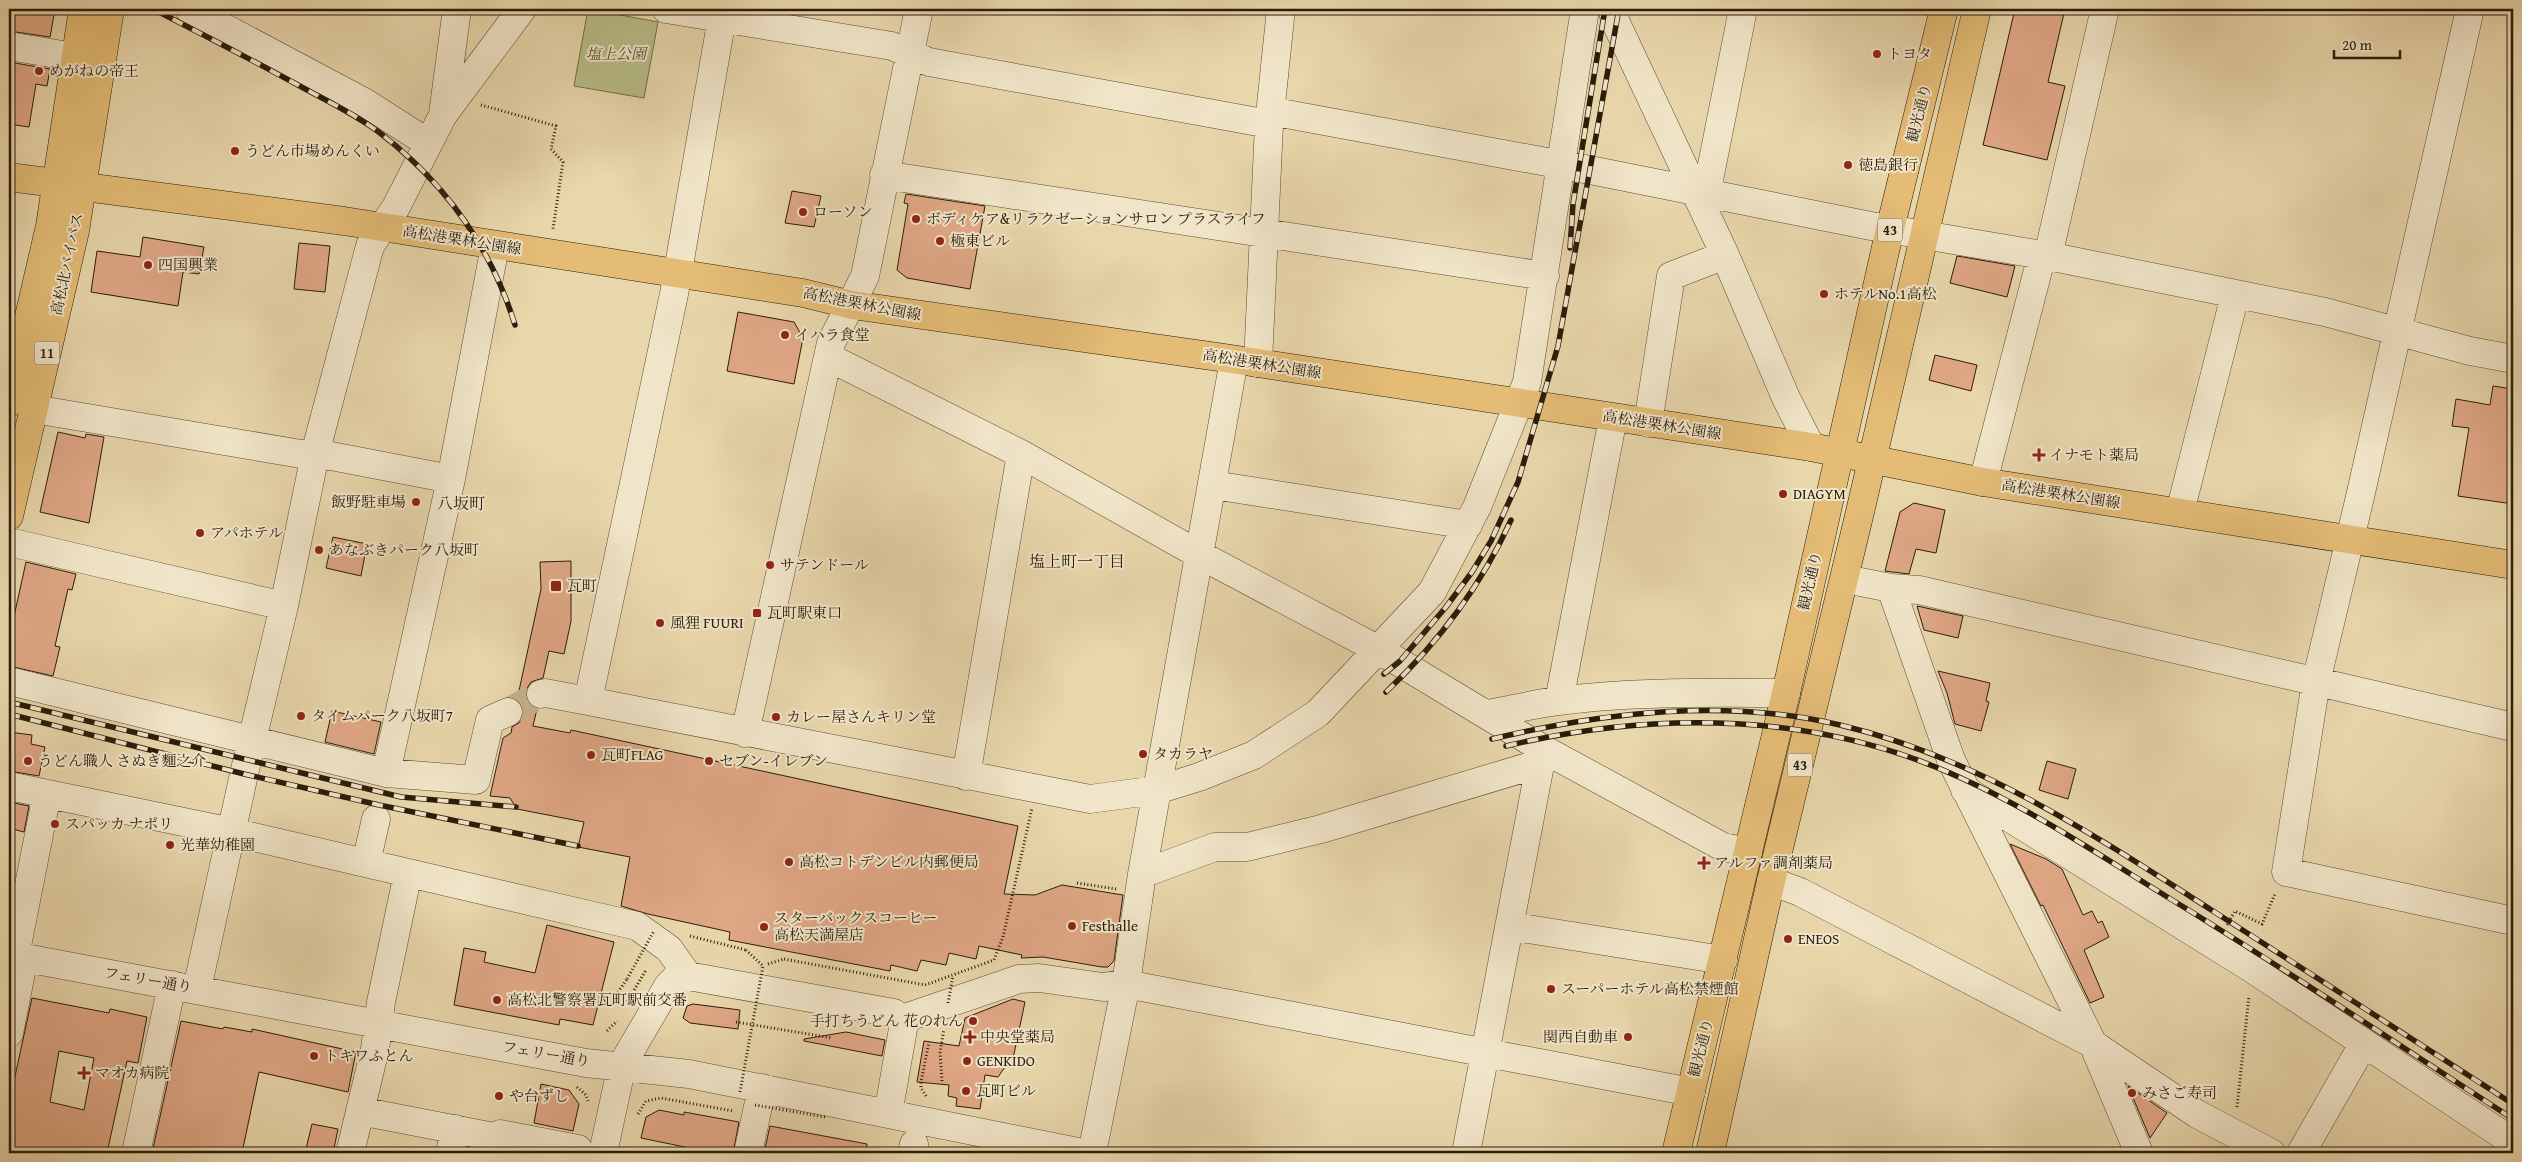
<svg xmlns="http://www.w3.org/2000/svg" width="2522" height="1162" font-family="'Gentium Book Plus','Noto Serif JP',serif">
<rect width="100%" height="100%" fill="#e9d7ac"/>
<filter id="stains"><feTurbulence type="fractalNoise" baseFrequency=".004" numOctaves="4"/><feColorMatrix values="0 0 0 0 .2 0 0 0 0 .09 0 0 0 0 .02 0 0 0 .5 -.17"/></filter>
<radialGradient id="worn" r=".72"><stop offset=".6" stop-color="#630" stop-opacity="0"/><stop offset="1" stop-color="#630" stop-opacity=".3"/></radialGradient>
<path fill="#b8be88" stroke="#716d49" d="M588,9L658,22L644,98L574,86Z"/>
<path fill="#e0a785" stroke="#2a1c0a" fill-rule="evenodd" d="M9,9H55L50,37L9,31Z
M2015,9H2065L2048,82L2065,86L2047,160L1983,145Z
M9,62L50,69L47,86L36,84L29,127L9,124Z
M792,191L821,196L814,227L785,223Z
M906,194L985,206L970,289L907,278L897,270L908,204L904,203Z
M143,237L204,247L199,274L183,272L178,306L91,292L97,251L140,257Z
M299,243L330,246L325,292L294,289Z
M1957,256L2015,266L2007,297L1950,283Z
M738,312L794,322L803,338L794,384L727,371Z
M1935,355L1977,365L1971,391L1929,380Z
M2493,386L2513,389V504L2458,496L2469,428L2452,426L2456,399L2490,405Z
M58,432L85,438L86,434L104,437L89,523L40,512Z
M1914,503L1945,510L1936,553L1916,549L1909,574L1885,571L1900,512Z
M333,537L367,544L361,576L326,568Z
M571,561V621L564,654L549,651L543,678L531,682L526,690V698L529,704L537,709L533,726L570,733L571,730L1018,826L1004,894L1035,895L1062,885L1123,895L1114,961L1108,967H1102L1043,957L1021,958L1022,955L979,946L976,959L949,953L946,965L921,960L917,971L891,965L890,971L729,940L730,932L648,914L621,906L630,857L578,847L584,822L517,809L510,798L490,796L503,738L511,733L512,727L520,722L523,714L522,706L517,700L541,589L540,562Z
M26,562L76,574L72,590L68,589L55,646L60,647L53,676L9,666V639Z
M1917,606L1963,616L1958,638L1924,630Z
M1938,671L1990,683L1986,701L1989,702L1981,731L1955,724L1947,693Z
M332,711L381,722L374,754L325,742Z
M9,732L32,735L31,744L45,747L39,776L9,771Z
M2047,761L2076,769L2068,799L2039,790Z
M9,802L29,806L24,832L9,828Z
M2010,844L2046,859L2062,869L2083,915L2092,911L2098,923L2102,921L2109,937L2084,950L2104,997L2090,1003L2043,905L2041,906Z
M547,925L614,942L593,1025L560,1019L559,1025L454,1005L464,948L486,952L484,962L535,973Z
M32,998L109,1013L110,1009L147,1017L138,1063L127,1061L107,1153H36L9,1148V1094L11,1081H14ZM59,1051L94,1058L84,1110L50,1102Z
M1013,999L1025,1002L1014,1054L998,1077L985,1075L980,1109L956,1106L957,1098L948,1096L949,1085L917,1082L924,1041L959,1046L965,1018Z
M693,1004L740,1010L738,1029L690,1023L683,1018L687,1006Z
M181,1021L223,1029L224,1027L252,1032V1029L356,1052L348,1092L259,1072L242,1153H152Z
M846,1032L885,1040L882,1056L804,1041V1039Z
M541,1084L569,1090L579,1104L573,1131L534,1123Z
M2128,1086L2167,1113L2150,1138Z
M659,1110L684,1115V1112L739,1122L733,1153H714L641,1138L646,1117Z
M312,1124L338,1129L333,1153H305Z
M770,1126L867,1144L866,1153H764Z"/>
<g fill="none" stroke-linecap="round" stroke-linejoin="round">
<path stroke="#c3b28c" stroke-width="28" stroke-dasharray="28 14" stroke-linecap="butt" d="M508,712L541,694"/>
<defs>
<path id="minor" d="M189,9L364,102L428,143
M666,9L892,46L929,62L1269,124
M1612,9L1616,23L1725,255L1786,398L1811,447
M2470,9L2360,497L2316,682L2286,872L2513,921
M9,46L74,57
M1270,111L1590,170L1871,226L2048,256L2325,312L2470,351L2513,359
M443,114L457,9
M884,175L1545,276
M1696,191L1709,180L1743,9
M2048,256L2105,9
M828,357L1021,454L1200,555L1379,650L1543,749L1723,847L1748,852
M1258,363L1269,124L1281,9
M34,409L301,454L331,456L451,479
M1648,423L1671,276L1725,255
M1983,482L2042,255
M1213,485L1468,525
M2180,512L2235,295
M9,542L284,606
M1845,579L1891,588L1951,760L2093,1044L2139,1153
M1891,588L1919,590L2513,727
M9,681L386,773L476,780L490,720L508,712
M541,694L545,693L588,701L1090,799L1157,790L1199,777L1254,755L1318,713L1432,592L1477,507L1527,382L1585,9
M588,701L674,294L722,18
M1559,701L1613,418
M1487,714C1510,710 1534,704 1558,701C1633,691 1710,693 1786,693
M745,733L831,343L865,276L919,9
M386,773L451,479L495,246
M966,776L1021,454
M9,786L232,832L637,926L669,949L688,976
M1965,790L2251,968L2513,1142
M366,863L376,819
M1142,874L1215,847H1247L1321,829L1541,763
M1771,881L1800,892L2093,1044L2197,1114L2271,1153
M1509,926L1723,960
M9,955L586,1063L689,1074L1083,1153
M15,956L47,794
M197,989L244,774L284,606L316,450L370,246L396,207L443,115L522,9
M902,1019L1019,979L1039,978L1103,987L1126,984L1691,1092
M9,1033L24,958
M360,1111L494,1137L491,1153
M494,1137L500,1134L578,1149
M136,1153L172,985
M350,1153L375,1049L381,1002L408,873
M450,1153L455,1129
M603,1153L622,1065L668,986L676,978L688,976L894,1013L902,1019L903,1029L888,1114
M748,1153L762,1088
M912,1153L914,1144
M1092,1153L1126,984L1142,874L1234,360
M1466,1153L1543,749
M2301,1153L2364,1043"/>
<path id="major" d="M9,177L344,221L803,293L852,305L1218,357L1811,447L1983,482L2513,565
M1676,1153L1786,693L1890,229L1944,9
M1710,1153L1771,881L1860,512L1977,9"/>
<path id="highway" d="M9,403L50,226L83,9
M9,516L75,231L110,9"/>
</defs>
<use href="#minor" stroke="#5a4b32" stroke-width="29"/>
<use href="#major" stroke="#2a1c0a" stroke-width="29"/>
<use href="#highway" stroke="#2a1c0a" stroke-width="29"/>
<path stroke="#2a1c0a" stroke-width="3" stroke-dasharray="1 2.5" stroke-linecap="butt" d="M481,105L556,126L551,149L563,162L553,229
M1077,883L1116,889
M2227,925L2235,911L2262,924L2275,894
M690,936L746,950
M768,964L784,959
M616,995L627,979
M627,1002L646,970
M736,1022L832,1038
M607,1031L617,1021
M942,1081L940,1052L944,1029
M577,1087L586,1095L588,1101
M926,1096L921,1088V1082L929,1042
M2237,1107L2249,996
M638,1114L646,1101L661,1098L733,1111"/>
<use href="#minor" stroke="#f1e5c9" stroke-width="28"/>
<use href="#major" stroke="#e4bc76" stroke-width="28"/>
<use href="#highway" stroke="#e4bc76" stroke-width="28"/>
<defs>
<path id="rail" d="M153,9C202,34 250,59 298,85C325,100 355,114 380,133C445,183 491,247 515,325
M1570,248L1573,204L1605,9
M1384,674L1400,661L1446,607L1472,572L1491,541L1518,482L1558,346L1619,9
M1386,692C1438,643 1481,586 1511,520
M9,702L401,797L516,807
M9,714L244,774L379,805L578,846
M1492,739C1605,712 1725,698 1840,725C1979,758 2094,835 2213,911C2313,975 2413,1040 2513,1104
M1506,746C1657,710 1819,712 1961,778C2034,811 2101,856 2169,898C2285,969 2399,1045 2513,1119"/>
</defs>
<use href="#rail" stroke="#2a1c0a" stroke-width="5.5"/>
<use href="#rail" stroke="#f1e5c9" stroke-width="4" stroke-dasharray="11" stroke-linecap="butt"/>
<path stroke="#2a1c0a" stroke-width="3" stroke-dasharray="1 2.5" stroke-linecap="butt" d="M784,959L925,985L994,960L1003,937L1032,808
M627,979L654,931
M948,1003L953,976
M740,1092L763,966L746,950
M755,1105L825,1117"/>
</g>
<g fill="#8f2418" stroke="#f1e5c9" stroke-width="2">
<circle cx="1877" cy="54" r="5"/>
<circle cx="39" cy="71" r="5"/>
<circle cx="235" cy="151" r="5"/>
<circle cx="1848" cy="165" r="5"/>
<circle cx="803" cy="212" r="5"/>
<circle cx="916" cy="219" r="5"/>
<circle cx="940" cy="241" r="5"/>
<circle cx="148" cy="265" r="5"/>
<circle cx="1824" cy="294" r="5"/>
<circle cx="785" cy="335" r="5"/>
<path d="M2036.5 447.5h5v5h5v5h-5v5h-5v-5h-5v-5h5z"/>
<circle cx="1783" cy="494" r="5"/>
<circle cx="416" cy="502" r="5"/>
<circle cx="200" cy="533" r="5"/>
<circle cx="319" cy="550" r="5"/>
<circle cx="770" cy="565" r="5"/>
<rect x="550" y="580" width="12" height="12" rx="2.5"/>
<rect x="752" y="608" width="10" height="10" rx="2.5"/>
<circle cx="660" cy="623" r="5"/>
<circle cx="301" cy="716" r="5"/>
<circle cx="776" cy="717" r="5"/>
<circle cx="1143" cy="754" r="5"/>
<circle cx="591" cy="755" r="5"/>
<circle cx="28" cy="761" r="5"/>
<circle cx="709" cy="761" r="5"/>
<circle cx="55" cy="824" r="5"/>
<circle cx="170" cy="845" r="5"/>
<circle cx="789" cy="862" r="5"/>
<path d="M1701.5 855.5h5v5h5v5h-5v5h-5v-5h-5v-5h5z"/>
<circle cx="1072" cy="926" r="5"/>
<circle cx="764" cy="927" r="5"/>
<circle cx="1788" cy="939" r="5"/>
<circle cx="1551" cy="989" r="5"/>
<circle cx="497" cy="1000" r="5"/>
<circle cx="973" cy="1021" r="5"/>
<path d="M967.5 1029.5h5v5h5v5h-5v5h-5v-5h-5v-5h5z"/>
<circle cx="1628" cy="1037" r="5"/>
<circle cx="314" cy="1056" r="5"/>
<circle cx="967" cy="1061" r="5"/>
<path d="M81.5 1065.5h5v5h5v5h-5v5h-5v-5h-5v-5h5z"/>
<circle cx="966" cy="1091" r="5"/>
<circle cx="2132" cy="1093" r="5"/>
<circle cx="499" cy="1096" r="5"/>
</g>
<g text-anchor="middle" stroke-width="4" stroke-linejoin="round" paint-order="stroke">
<g fill="#f1e5c9" stroke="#665843" stroke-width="1">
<rect x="1877.5" y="218.5" width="25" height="23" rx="4"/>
<rect x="34.5" y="341.5" width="25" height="23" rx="4"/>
<rect x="1787.5" y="753.5" width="25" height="23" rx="4"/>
</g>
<g font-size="14" font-weight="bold" fill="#2a1c0a">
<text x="1890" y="235">43</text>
<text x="47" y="358">11</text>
<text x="1800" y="770">43</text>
</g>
<g font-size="15" font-style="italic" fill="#554d30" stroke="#f1e5c9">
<text x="616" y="59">塩上公園</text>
</g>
<g font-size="15" fill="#2a1c0a" stroke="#f1e5c9" text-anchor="start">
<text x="1887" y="59">トヨタ</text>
<text x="49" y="76">めがねの帝王</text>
<text x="245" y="156">うどん市場めんくい</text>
<text x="1858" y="170">徳島銀行</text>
<text x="813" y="217">ローソン</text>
<text x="926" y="224">ボディケア&amp;リラクゼーションサロン プラスライフ</text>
<text x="950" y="246">極東ビル</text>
<text x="158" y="270">四国興業</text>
<text x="1834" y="299">ホテルNo.1高松</text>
<text x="795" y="340">イハラ食堂</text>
<text x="2049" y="460">イナモト薬局</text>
<text x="1793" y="499">DIAGYM</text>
<text x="406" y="507" text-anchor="end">飯野駐車場</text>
<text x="210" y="538">アパホテル</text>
<text x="329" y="555">あなぶきパーク八坂町</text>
<text x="780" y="570">サテンドール</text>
<text x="567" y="591">瓦町</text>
<text x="767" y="618">瓦町駅東口</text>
<text x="670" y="628">風狸 FUURI</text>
<text x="311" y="721">タイムパーク八坂町7</text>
<text x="786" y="722">カレー屋さんキリン堂</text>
<text x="1153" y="759">タカラヤ</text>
<text x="601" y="760">瓦町FLAG</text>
<text x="38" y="766">うどん職人 さぬき麵之介</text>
<text x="719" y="766">セブン-イレブン</text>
<text x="65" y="829">スパッカ ナポリ</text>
<text x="180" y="850">光華幼稚園</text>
<text x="799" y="867">高松コトデンビル内郵便局</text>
<text x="1714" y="868">アルファ調剤薬局</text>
<text x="774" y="923">スターバックスコーヒー<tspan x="774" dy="17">高松天満屋店</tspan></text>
<text x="1082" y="931">Festhalle</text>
<text x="1798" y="944">ENEOS</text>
<text x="1561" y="994">スーパーホテル高松禁煙館</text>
<text x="507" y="1005">高松北警察署瓦町駅前交番</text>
<text x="963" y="1026" text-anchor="end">手打ちうどん 花のれん</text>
<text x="980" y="1042">中央堂薬局</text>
<text x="1618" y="1042" text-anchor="end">関西自動車</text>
<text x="324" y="1061">トキワふとん</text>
<text x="977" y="1066">GENKIDO</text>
<text x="95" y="1078">マオカ病院</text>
<text x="976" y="1096">瓦町ビル</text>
<text x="2142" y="1098">みさご寿司</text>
<text x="509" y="1101">や台ずし</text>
</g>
<g font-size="15" fill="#2a1c0a" stroke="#f1e5c9">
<text transform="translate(1919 113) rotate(-76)" y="5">観光通り</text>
<text transform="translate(462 240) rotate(9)" y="5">高松港栗林公園線</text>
<text transform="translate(67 264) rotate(-78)" y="5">高松北バイパス</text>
<text transform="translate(862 304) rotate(11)" y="5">高松港栗林公園線</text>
<text transform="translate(1262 364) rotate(9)" y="5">高松港栗林公園線</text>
<text transform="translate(1662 425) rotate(9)" y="5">高松港栗林公園線</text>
<text transform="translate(2061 494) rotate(9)" y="5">高松港栗林公園線</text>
<text transform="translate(1810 581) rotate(-77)" y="5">観光通り</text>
<text transform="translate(148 980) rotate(10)" y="5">フェリー通り</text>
<text transform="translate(1701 1048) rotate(-76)" y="5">観光通り</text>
<text transform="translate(546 1054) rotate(10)" y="5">フェリー通り</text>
</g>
<g font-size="16" fill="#2a1c0a" stroke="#f1e5c9">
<text x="461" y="509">八坂町</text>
<text x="1077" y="567">塩上町一丁目</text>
</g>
</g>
<rect width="2522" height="1162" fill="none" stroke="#e9d7ac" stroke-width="30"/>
<rect x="10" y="10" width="2502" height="1142" fill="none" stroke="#2a1c0a" stroke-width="2.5"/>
<rect x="15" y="15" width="2492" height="1132" fill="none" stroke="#2a1c0a"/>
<path d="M2334 50v8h66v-8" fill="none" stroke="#2a1c0a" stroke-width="2.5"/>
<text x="2342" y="50" font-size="15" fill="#2a1c0a" stroke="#f1e5c9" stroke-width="4" paint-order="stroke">20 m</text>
<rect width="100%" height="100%" filter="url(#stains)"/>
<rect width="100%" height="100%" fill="url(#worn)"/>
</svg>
